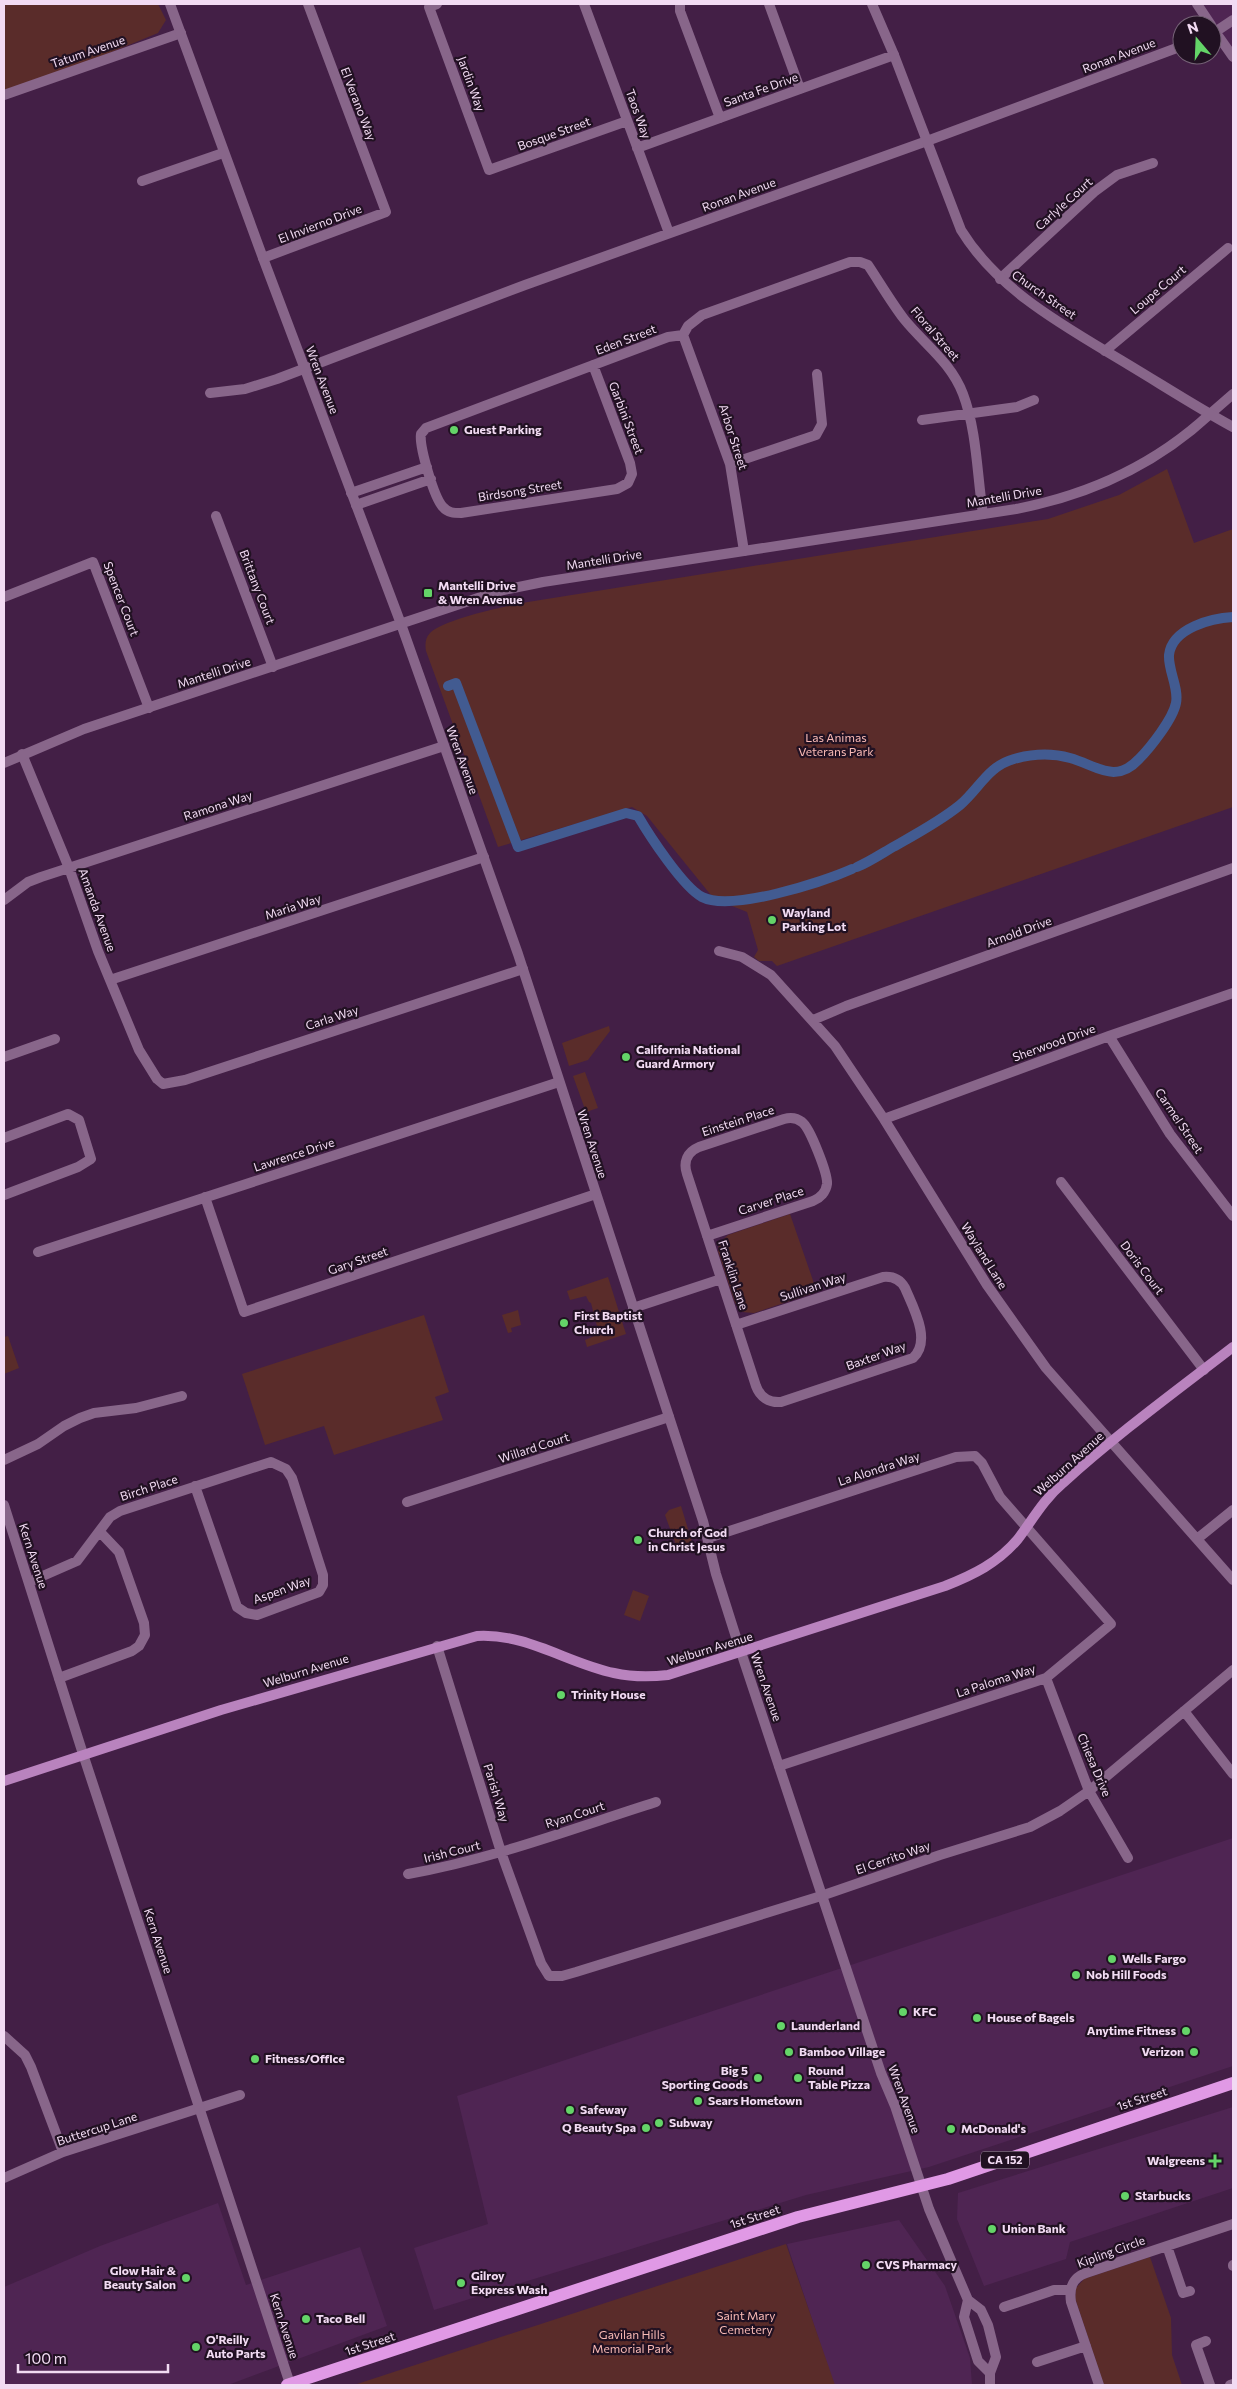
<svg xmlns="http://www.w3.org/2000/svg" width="1237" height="2389" font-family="Commissioner,sans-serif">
<rect width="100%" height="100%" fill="#431f46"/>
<path fill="#4f2553" d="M1202,4H1233V50Z
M1233,1838V2066L929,2167L806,2195L434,2310L414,2248L488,2224L457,2096Z
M1233,2107V2188L1070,2242L1066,2259L984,2286L957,2219L958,2193Z
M218,2203L246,2285L360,2247L387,2326L228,2385H4V2287L100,2246Z
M899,2220L945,2286L970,2358L972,2385H834L787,2244Z"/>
<path fill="#5a2c2a" d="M4,4H158L166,20L158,33L80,65L4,90Z
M1167,469L1194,543L1233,529V807L777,966L772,961H759L754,957L758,950L747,912L722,902L710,894L647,816L632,807L498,847L426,651C425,645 425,638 430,633C445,619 506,606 528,602L1048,519L1119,495Z
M609,1026L610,1031L588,1060L569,1066L562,1043Z
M585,1072L598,1108L586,1112L573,1076Z
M790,1214L817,1292L754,1313L742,1312L735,1303L718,1251L719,1243L728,1235Z
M608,1277L626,1334L587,1347L585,1340L599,1334L591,1303L589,1302L586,1296L570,1300L567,1291Z
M518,1310L521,1325L511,1328L512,1332L508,1333L502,1315Z
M424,1315L449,1392L435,1397L443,1420L334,1455L324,1426L265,1445L242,1374Z
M8,1336L19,1368L4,1374V1337Z
M681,1506L692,1542L676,1545L665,1515L669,1510Z
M633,1590L649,1596L640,1621L624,1615Z
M786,2244L835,2385H354Z
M1150,2257L1171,2318L1172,2355L1182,2385H1104L1075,2298L1076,2288L1084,2279Z"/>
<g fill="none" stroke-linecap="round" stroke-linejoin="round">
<path stroke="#425b91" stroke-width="10" d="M448,686L456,683L518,847L626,813L638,816C649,835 683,887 702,897C731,912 823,882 852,869
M857,867C869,862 881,854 893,847C916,834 939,822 960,805C979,789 988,766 1014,759C1032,754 1052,753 1070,758C1096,765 1115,785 1139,759C1150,748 1173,719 1176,703C1179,688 1168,670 1169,655C1172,628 1212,618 1233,617"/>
<path stroke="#88668a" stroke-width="10" d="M437,4L429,7L489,170L627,121
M584,4L669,233
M680,4V11L720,118
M769,4L800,89
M1197,4L1211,25
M1212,27L1233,57
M1212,34L1233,20
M4,95L181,33
M637,148L894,55L872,4
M142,181L223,153
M263,258L386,212L308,4
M1000,279L1094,192L1117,175L1153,163
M683,335L730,464L744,551
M1105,351L1228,248
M593,365L630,463L632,474L628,483L617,489L461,513C454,513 448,513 443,507C434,498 419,446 421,434L426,428L668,337L683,335L688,326L702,315L850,262H860L868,265C880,283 891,302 904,319C924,344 951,362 963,394C977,431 977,475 983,514
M210,393L245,389L277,379L525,285L927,141L1182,46
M1210,414L1233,394
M922,420L1017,407L1034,400
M730,464L816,435L822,424L817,374
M351,493L427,467
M356,505L431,479
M216,516L273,667
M4,597L93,562L149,708
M22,754L69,868L98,951L139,1050L157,1079L163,1084L185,1080L523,969
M4,900L28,882L41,877L444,746
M719,951L742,957L771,975L835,1046L884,1119L987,1285L1046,1368L1233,1580
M110,980L484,857
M813,1020L846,1006L1233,868
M1109,1036L1170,1134L1233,1216
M4,1057L55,1039
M884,1119L1109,1036L1233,993
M4,1138L68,1114L79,1120L91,1159L78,1167L4,1195
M1061,1182L1204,1370
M205,1197L244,1312L596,1194
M707,1236L813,1201C820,1198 826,1192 827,1184C828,1174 810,1128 802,1122C797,1118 791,1117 784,1119L699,1147C687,1152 683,1162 687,1174L756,1386C760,1397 769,1403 781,1402L913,1358C932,1341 913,1307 905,1288C900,1279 893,1276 883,1277L736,1325
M38,1252L559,1082
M633,1308L721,1279
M4,1460L38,1444L64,1426L80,1418L94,1413L136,1408L182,1396
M407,1502L669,1417
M708,1538L956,1457L975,1456L982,1463L1000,1497L1111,1624L1046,1678L779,1766
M1197,1539L1233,1510
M29,1582L77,1561L110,1517L120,1511L271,1462L286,1469L292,1478L323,1575V1585L319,1592L257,1615L246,1613L237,1607L195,1486
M437,1646L501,1852L541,1963L549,1976H562L576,1972L821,1896L940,1855L1030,1827L1060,1811L1089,1791L1233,1670
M59,1678L132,1651L139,1646L145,1635L144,1623L119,1552L100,1532
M1046,1678L1089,1791L1128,1858
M1184,1711L1233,1774
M408,1874C493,1859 574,1828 656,1802
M4,2036L25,2055L31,2067L63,2152
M4,2178L63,2152L240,2095
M1167,2246L1183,2293L1190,2291
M1233,2265V2266
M1004,2307L1054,2290H1070
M1206,2341L1196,2345L1210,2385
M1037,2362L1086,2346
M1099,2385L1071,2302C1069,2288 1072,2278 1086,2273L1233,2224
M1230,2385L1233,2384"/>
<path stroke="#88668a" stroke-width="10" d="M170,4L263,258L401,624L518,954L703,1521L716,1574L735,1634L881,2073L895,2106L929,2209L968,2300L981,2310L988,2325L996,2357L990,2373V2385
M894,55L961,230C999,292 1068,328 1129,365C1164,386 1198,408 1233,427
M4,763L84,729L499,591L543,582L1016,509C1089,495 1155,465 1210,414
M4,1505L83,1754L290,2384
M968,2300L964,2317L978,2361L990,2373"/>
<path stroke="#b983be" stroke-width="10" d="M4,1781L221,1710L477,1636C527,1633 567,1663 614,1673C632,1677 650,1677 668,1675L945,1586C973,1575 998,1563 1018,1539C1033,1519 1044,1499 1063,1483C1117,1434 1176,1391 1233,1347"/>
<path stroke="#e099e5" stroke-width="12" d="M287,2385L798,2217L948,2179L1233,2083"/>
</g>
<g fill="#64d468" stroke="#211122" stroke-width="2">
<circle cx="454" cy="430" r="5"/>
<rect x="423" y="588" width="10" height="10" rx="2.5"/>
<circle cx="772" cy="920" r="5"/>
<circle cx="626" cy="1057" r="5"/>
<circle cx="564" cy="1323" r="5"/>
<circle cx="638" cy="1540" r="5"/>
<circle cx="561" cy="1695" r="5"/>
<circle cx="1112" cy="1959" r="5"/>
<circle cx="1076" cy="1975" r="5"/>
<circle cx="903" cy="2012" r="5"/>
<circle cx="977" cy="2018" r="5"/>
<circle cx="781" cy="2026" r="5"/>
<circle cx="1186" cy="2031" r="5"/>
<circle cx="789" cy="2052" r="5"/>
<circle cx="1194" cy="2052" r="5"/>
<circle cx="255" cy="2059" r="5"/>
<circle cx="758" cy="2078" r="5"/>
<circle cx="798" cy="2078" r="5"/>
<circle cx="698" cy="2101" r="5"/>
<circle cx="570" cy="2110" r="5"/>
<circle cx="659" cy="2123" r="5"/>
<circle cx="646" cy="2128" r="5"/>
<circle cx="951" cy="2129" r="5"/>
<path d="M1212.5 2153.5h5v5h5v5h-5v5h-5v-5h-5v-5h5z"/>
<circle cx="1125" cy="2196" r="5"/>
<circle cx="992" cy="2229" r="5"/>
<circle cx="866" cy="2265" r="5"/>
<circle cx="186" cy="2278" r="5"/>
<circle cx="461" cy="2283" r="5"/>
<circle cx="306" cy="2319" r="5"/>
<circle cx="196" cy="2347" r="5"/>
</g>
<g text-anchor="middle" stroke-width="4.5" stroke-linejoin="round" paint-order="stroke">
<rect fill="#211122" stroke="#b39eb4" stroke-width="1" x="981" y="2151.5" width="48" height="17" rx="4"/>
<g font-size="11" font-weight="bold" fill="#f2dbf3">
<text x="1005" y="2164">CA 152</text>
</g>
<g font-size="12" fill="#f2dbf3" stroke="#211122">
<text transform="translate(88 52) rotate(-19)" y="4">Tatum Avenue</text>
<text transform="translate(1119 56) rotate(-21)" y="4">Ronan Avenue</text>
<text transform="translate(471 84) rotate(70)" y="4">Jardin Way</text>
<text transform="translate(761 90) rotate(-20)" y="4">Santa Fe Drive</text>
<text transform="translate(358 104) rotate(69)" y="4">El Verano Way</text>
<text transform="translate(638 114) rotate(70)" y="4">Taos Way</text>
<text transform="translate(554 134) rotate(-20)" y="4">Bosque Street</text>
<text transform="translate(739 195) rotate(-20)" y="4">Ronan Avenue</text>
<text transform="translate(1064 204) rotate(-42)" y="4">Carlyle Court</text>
<text transform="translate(320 224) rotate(-21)" y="4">El Invierno Drive</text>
<text transform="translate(1158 290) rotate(-40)" y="4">Loupe Court</text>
<text transform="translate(1044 295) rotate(35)" y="4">Church Street</text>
<text transform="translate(935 334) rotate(49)" y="4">Floral Street</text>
<text transform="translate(626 340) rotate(-21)" y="4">Eden Street</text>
<text transform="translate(322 380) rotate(69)" y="4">Wren Avenue</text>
<text transform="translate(626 418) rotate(69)" y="4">Garbini Street</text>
<text transform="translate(733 437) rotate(72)" y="4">Arbor Street</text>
<text transform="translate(520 491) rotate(-9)" y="4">Birdsong Street</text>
<text transform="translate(1004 497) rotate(-10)" y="4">Mantelli Drive</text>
<text transform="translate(604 560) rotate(-9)" y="4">Mantelli Drive</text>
<text transform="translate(257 587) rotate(69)" y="4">Brittany Court</text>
<text transform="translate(121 599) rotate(69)" y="4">Spencer Court</text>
<text transform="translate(214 673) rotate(-18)" y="4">Mantelli Drive</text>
<text transform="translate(462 760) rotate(70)" y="4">Wren Avenue</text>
<text transform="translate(218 806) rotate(-18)" y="4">Ramona Way</text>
<text transform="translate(293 907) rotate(-18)" y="4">Maria Way</text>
<text transform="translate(97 910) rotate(70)" y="4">Amanda Avenue</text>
<text transform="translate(1019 932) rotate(-20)" y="4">Arnold Drive</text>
<text transform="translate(332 1018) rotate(-18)" y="4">Carla Way</text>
<text transform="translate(1054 1043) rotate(-20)" y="4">Sherwood Drive</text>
<text transform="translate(738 1121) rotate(-18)" y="4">Einstein Place</text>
<text transform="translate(1179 1121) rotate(56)" y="4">Carmel Street</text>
<text transform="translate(592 1144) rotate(72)" y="4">Wren Avenue</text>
<text transform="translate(294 1155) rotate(-18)" y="4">Lawrence Drive</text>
<text transform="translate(771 1201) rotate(-18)" y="4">Carver Place</text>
<text transform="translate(984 1256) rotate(58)" y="4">Wayland Lane</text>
<text transform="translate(358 1261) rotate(-19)" y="4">Gary Street</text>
<text transform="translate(1142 1268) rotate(53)" y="4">Doris Court</text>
<text transform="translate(733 1275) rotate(72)" y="4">Franklin Lane</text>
<text transform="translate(813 1287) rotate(-18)" y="4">Sullivan Way</text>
<text transform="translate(876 1356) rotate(-20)" y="4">Baxter Way</text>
<text transform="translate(534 1448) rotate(-18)" y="4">Willard Court</text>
<text transform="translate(1069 1464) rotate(-42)" y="4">Welburn Avenue</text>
<text transform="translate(879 1469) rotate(-18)" y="4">La Alondra Way</text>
<text transform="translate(149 1488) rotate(-18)" y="4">Birch Place</text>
<text transform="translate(33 1556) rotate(72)" y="4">Kern Avenue</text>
<text transform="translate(282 1590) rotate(-20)" y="4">Aspen Way</text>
<text transform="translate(710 1649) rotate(-17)" y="4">Welburn Avenue</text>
<text transform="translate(306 1671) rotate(-17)" y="4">Welburn Avenue</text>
<text transform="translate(996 1681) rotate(-18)" y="4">La Paloma Way</text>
<text transform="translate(766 1687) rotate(71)" y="4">Wren Avenue</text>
<text transform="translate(1094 1765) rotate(67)" y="4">Chiesa Drive</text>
<text transform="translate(496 1793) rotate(73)" y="4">Parish Way</text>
<text transform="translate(575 1815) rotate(-18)" y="4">Ryan Court</text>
<text transform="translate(452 1852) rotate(-14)" y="4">Irish Court</text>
<text transform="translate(893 1858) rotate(-19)" y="4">El Cerrito Way</text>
<text transform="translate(158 1941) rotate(72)" y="4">Kern Avenue</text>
<text transform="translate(904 2099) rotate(70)" y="4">Wren Avenue</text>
<text transform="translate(1142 2099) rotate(-18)" y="4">1st Street</text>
<text transform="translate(97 2129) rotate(-18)" y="4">Buttercup Lane</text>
<text transform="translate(755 2217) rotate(-18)" y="4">1st Street</text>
<text transform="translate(1111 2252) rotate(-20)" y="4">Kipling Circle</text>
<text transform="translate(284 2326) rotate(72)" y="4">Kern Avenue</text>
<text transform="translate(370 2344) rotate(-18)" y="4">1st Street</text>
</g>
<g font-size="12" font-weight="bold" fill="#f2dbf3" stroke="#211122" text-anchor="start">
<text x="464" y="434">Guest Parking</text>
<text x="438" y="590">Mantelli Drive<tspan x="438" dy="14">&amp; Wren Avenue</tspan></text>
<text x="782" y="917">Wayland<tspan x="782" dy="14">Parking Lot</tspan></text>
<text x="636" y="1054">California National<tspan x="636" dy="14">Guard Armory</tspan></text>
<text x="574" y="1320">First Baptist<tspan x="574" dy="14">Church</tspan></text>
<text x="648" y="1537">Church of God<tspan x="648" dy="14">in Christ Jesus</tspan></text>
<text x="571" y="1699">Trinity House</text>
<text x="1122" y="1963">Wells Fargo</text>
<text x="1086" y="1979">Nob Hill Foods</text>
<text x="913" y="2016">KFC</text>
<text x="987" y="2022">House of Bagels</text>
<text x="791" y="2030">Launderland</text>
<text x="1176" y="2035" text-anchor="end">Anytime Fitness</text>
<text x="799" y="2056">Bamboo Village</text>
<text x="1184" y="2056" text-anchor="end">Verizon</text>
<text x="265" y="2063">Fitness/Office</text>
<text x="748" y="2075" text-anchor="end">Big 5<tspan x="748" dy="14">Sporting Goods</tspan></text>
<text x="808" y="2075">Round<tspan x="808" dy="14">Table Pizza</tspan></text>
<text x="708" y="2105">Sears Hometown</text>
<text x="580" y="2114">Safeway</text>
<text x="669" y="2127">Subway</text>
<text x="636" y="2132" text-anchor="end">Q Beauty Spa</text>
<text x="961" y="2133">McDonald's</text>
<text x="1205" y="2165" text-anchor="end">Walgreens</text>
<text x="1135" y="2200">Starbucks</text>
<text x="1002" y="2233">Union Bank</text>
<text x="876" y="2269">CVS Pharmacy</text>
<text x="176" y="2275" text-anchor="end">Glow Hair &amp;<tspan x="176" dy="14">Beauty Salon</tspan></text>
<text x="471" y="2280">Gilroy<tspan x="471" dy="14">Express Wash</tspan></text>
<text x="316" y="2323">Taco Bell</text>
<text x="206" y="2344">O'Reilly<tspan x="206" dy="14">Auto Parts</tspan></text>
</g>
<g font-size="12" fill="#f9bab5" stroke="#211122">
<text x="836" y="742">Las Animas<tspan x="836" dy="14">Veterans Park</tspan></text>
<text x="746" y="2320">Saint Mary<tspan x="746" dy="14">Cemetery</tspan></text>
<text x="632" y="2339">Gavilan Hills<tspan x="632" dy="14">Memorial Park</tspan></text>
</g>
</g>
<rect width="1237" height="2389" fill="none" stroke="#f2dbf3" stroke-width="10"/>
<g transform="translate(1197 40) rotate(341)"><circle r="24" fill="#211122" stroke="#756276"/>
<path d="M0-4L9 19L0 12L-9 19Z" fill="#64d468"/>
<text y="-8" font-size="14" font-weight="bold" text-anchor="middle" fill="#f2dbf3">N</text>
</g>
<path d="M18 2364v8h150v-8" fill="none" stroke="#f2dbf3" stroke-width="2.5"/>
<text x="25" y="2364" font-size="15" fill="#f2dbf3" stroke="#211122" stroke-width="4" paint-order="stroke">100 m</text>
</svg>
